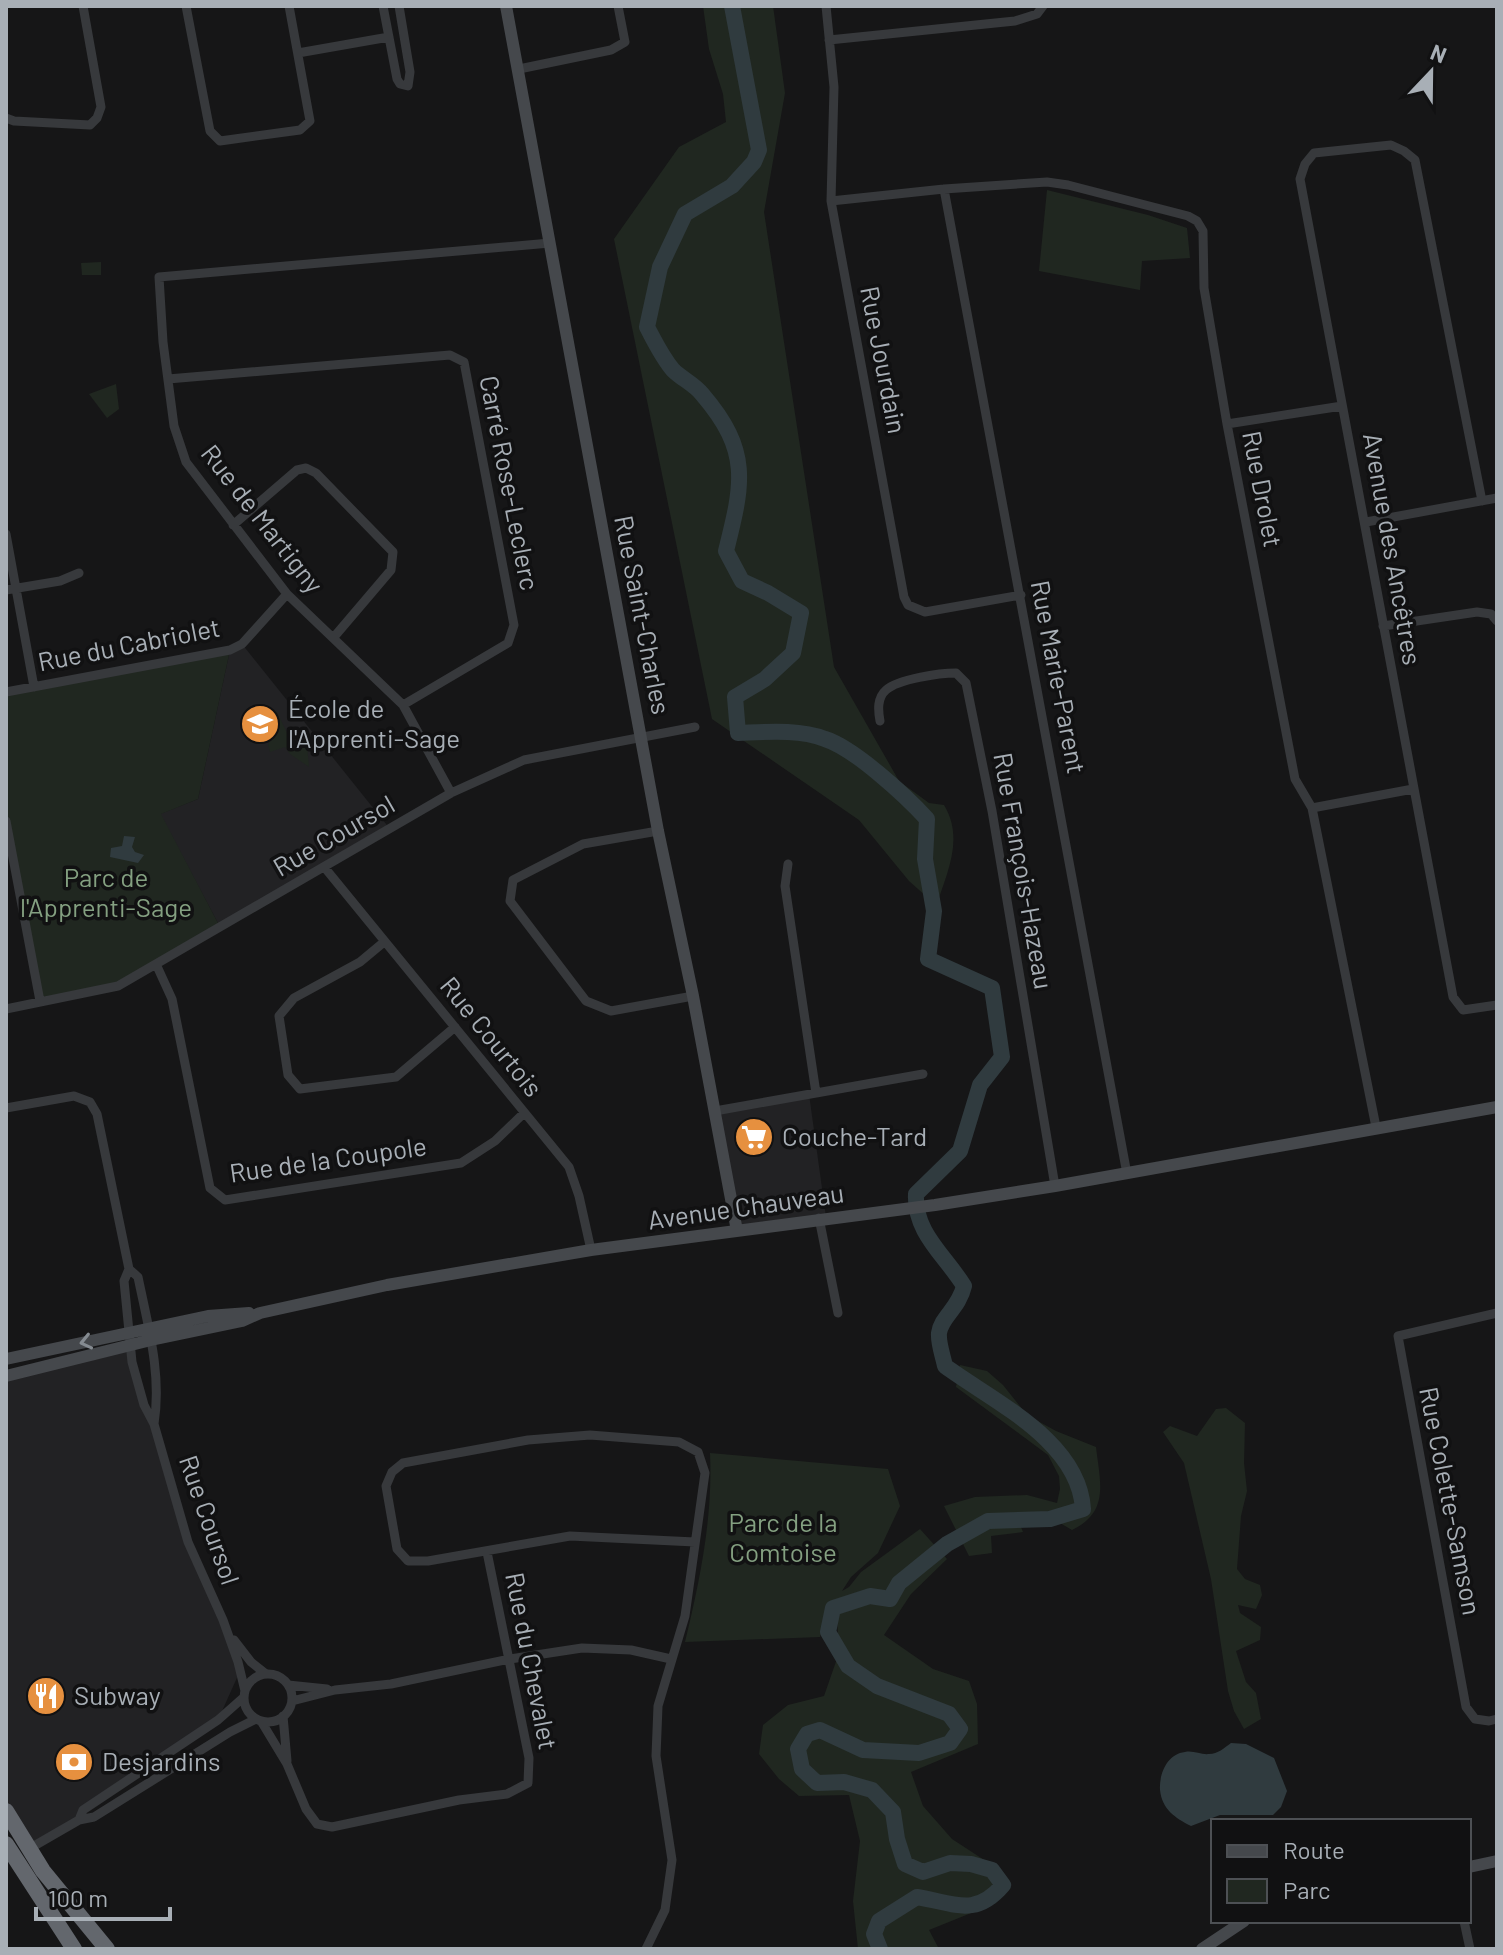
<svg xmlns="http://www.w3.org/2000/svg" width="1503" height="1955" font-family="Barlow,sans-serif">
<rect width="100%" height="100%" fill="#161617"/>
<path fill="#222224" d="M242,644L390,829L220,927L160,814L198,799L230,650Z
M809,1094L826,1217L737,1231L715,1111Z
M130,1345L172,1491L240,1671L218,1720L83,1810L79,1820L29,1849L6,1811V1376Z"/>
<path fill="#202720" d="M703,6H773L785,93L764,212L834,667L899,781L929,803L944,805C965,840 946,874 935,910L927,897L909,881L859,820L712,719L614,239L679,147L726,122L723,94L709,49Z
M1047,190L1148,215L1187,228L1190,258L1142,261L1140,290L1039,271Z
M101,262V275H82L81,263Z
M116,384L119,409L107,418L89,394Z
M230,650L198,799L161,814L220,927L118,986L40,1001L6,821V692Z
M272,710L277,712L287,733L307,745L309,767L290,754L285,747L270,752L268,745L272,735L264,718L266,712Z
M960,1365L987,1371L1003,1385L1027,1415L1056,1431L1096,1447C1100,1482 1110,1512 1072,1530L1060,1523L1021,1527L1023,1532L991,1536L992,1553L969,1556L944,1506L975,1497L1027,1495L1057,1503L1060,1489L1059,1476L1048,1455L956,1387Z
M1226,1408L1245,1423L1244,1463L1247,1491L1241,1516L1237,1569L1245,1579L1260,1585L1262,1595L1256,1609L1238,1605L1240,1613L1261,1627L1260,1640L1236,1651L1246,1682L1256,1693L1261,1719L1244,1729L1234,1711L1228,1691L1211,1579L1184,1463L1163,1432L1170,1426L1197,1436L1216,1409Z
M710,1453L888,1469L900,1506L878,1553L851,1577L842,1591L849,1587L861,1572L920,1529L947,1559L911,1594L884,1635L933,1669L969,1681L977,1704L978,1744L911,1772L923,1806L952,1839L998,1869L996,1903L929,1930L939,1949H858L853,1901L860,1841L849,1795L799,1796L779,1779L759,1754L763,1725L788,1705L824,1696L839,1653L836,1599L827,1611L820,1637L685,1642C700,1580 713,1517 710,1453Z"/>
<path fill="#303b3f" d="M124,836L135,837L132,847L135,852L144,855L138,863L110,857L111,848L122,846Z
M1231,1743L1246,1744L1274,1758L1287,1791L1281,1807L1273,1815H1220L1191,1826C1175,1818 1162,1809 1160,1790C1159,1774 1167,1754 1185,1752C1193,1750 1201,1755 1209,1754C1218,1754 1224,1748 1231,1743Z"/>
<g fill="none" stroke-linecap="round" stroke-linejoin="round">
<path stroke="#303b3f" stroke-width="16" d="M732,6L759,150L754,162L732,186L685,214L660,267L647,327C655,342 662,357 673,370C682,379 694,384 702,394C751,451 743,483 726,551L742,581L768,593L801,613L793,653L765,679L735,697L738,733C766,732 799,729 825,739C854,748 906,796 927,819L925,859L934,911L928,959L992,988L1002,1057L980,1085L960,1151L916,1194C914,1233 945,1255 964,1286C959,1308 941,1317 939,1333C938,1343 943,1356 945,1366C994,1402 1079,1441 1083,1509L1050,1519L988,1521L947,1544L899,1583L890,1599L870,1596L833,1608L828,1632L848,1666L877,1686L949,1714L960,1729L950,1743L919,1753L863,1750L820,1730L807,1734L798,1749L802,1769L817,1783L844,1782L872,1790L893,1812L897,1839L905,1864L923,1872L950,1863L971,1864L992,1870L1003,1885C975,1918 954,1903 917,1897L879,1921L874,1934L880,1949"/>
<path stroke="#37393c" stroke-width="9" d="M186,6L210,131L220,141L300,130L310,121L289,6
M383,6L397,79L400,84L408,86L410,72L399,6
M826,6L834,87L831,201L904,597L908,605L925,612L1021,595
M829,40L1015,21L1037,14L1043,6
M298,53L389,37
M519,69L611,50L625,42L618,6
M6,118L14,121L90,125L97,118L101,107L83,6
M944,189L1127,1174
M831,201L944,189L1047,182L1068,185L1188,216L1197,221L1203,231L1204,288L1227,424L1295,779L1312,808L1376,1127
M168,379L450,355L464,362L514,625L508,643L403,705
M1227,424L1342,406
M1482,501L1415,160L1404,151L1391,145L1314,153L1305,164L1300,179L1453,997L1463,1010L1497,1005
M1366,522L1497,498
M233,525L297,470L306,468L316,473L393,552L391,570L334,637
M6,534L34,687
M6,590L60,581L79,573
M1383,626L1477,612L1491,614L1497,621
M6,692L230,650L242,644L287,594
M880,721C878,710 877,698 886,690C898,679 940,673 956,673L966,683L992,811L1055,1186
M451,793L403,705L287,594L186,462L174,426L163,342L159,277L550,243
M1312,808L1413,789
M6,821L40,1001
M658,831L583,844L513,880L510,901L586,1001L611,1011L693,996
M788,864L785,886L816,1093
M325,868L569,1167L579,1196L591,1250
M384,942L360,962L294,998L279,1016L288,1075L300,1089L396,1077L455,1027
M156,964L172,999L210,1188L225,1200L461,1163L495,1141L524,1113
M6,1009L118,986L451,793L524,760L695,727
M6,1108L74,1096L90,1102L97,1114L129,1269L124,1281L132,1362L144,1405L154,1424L188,1542L223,1620L238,1662L245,1691
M715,1111L923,1074
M819,1218L838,1313
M129,1269L138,1277C148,1326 162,1374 154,1424
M1398,1336L1466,1707L1475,1719L1489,1721L1497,1719
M1398,1336L1497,1313
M234,1640L251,1662L266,1674
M244 1698a24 24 0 1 1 48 0a24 24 0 1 1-48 0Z
M288,1685L327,1689
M292,1701L335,1690L391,1684L510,1659L582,1648L631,1650L671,1659
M283,1716L287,1761
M261,1721L287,1764L306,1809L317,1824L332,1827L459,1800L507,1794L528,1783L529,1758L487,1552
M79,1820L83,1810L218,1720L244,1697
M27,1850L79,1820L94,1817L230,1732L256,1719
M1464,1921L1470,1949
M646,1949L665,1910L672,1860L656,1756L658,1706L685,1616L705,1473L698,1452L679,1442L590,1435L528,1440L403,1463L392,1472L386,1486L397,1549L408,1561H428L570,1536L695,1542"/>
<path stroke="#45484c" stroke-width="12" d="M506,6L658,831L693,996L737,1231
M6,1359L208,1316L249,1313
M6,1376L151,1340L242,1321L260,1313L387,1285L591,1250L935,1205L1055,1186L1497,1107
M1469,1867L1497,1861
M1202,1949L1244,1921"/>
<path stroke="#63676d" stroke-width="16" d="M6,1811L43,1871L107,1949
M6,1844L74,1949"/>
</g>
<defs><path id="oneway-chevron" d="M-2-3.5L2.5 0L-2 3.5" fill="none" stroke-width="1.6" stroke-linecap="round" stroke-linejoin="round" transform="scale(2)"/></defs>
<use stroke="#858b91" href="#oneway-chevron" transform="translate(86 1342) rotate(167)"/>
<defs>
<symbol id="school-disc" viewBox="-11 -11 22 22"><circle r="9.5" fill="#e6903f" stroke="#111112"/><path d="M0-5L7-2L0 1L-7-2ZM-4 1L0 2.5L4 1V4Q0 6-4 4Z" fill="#fff"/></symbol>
<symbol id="supermarket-disc" viewBox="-11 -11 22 22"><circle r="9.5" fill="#e6903f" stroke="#111112"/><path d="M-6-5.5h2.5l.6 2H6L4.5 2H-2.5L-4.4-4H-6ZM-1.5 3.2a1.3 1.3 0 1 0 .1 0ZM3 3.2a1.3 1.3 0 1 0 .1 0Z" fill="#fff"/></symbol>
<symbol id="restaurant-disc" viewBox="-11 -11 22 22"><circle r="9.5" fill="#e6903f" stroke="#111112"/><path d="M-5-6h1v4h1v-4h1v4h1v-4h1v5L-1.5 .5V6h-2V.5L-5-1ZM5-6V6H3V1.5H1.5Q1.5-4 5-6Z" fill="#fff"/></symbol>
<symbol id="bank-disc" viewBox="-11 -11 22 22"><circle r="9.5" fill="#e6903f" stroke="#111112"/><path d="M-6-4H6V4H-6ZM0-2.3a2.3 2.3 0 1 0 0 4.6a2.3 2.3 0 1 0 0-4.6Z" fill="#fff"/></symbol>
</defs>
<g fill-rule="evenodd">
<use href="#school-disc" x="238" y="702" width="44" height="44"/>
<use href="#supermarket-disc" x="732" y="1115" width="44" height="44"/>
<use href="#restaurant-disc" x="24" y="1674" width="44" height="44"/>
<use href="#bank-disc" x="52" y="1740" width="44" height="44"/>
</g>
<g text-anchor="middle" stroke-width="7" stroke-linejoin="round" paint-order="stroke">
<g font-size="26" fill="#a8afb6" stroke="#111112">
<text transform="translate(883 360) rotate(79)" y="9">Rue Jourdain</text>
<text transform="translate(509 483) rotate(79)" y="9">Carré Rose-Leclerc</text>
<text transform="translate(1262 489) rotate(79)" y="9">Rue Drolet</text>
<text transform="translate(262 519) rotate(52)" y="9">Rue de Martigny</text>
<text transform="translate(1392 549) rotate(80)" y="9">Avenue des Ancêtres</text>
<text transform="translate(642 615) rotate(79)" y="9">Rue Saint-Charles</text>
<text transform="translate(129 645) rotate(-11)" y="9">Rue du Cabriolet</text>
<text transform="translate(1058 677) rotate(79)" y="9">Rue Marie-Parent</text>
<text transform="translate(334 836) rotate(-30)" y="9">Rue Coursol</text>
<text transform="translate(1023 871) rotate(80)" y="9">Rue François-Hazeau</text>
<text transform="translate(491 1037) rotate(51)" y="9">Rue Courtois</text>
<text transform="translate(328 1160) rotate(-8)" y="9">Rue de la Coupole</text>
<text transform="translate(746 1207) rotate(-8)" y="9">Avenue Chauveau</text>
<text transform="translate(1450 1501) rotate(79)" y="9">Rue Colette-Samson</text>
<text transform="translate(209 1520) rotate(71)" y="9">Rue Coursol</text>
<text transform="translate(531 1661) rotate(79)" y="9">Rue du Chevalet</text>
</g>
<g font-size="26" fill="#a8afb6" stroke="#111112" text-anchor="start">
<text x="288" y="718">École de<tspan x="288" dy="30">l'Apprenti-Sage</tspan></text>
<text x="782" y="1146">Couche-Tard</text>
<text x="74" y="1705">Subway</text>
<text x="102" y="1771">Desjardins</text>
</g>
<g font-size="26" fill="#84a081" stroke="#111112">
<text x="106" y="887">Parc de<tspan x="106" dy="30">l'Apprenti-Sage</tspan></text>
<text x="783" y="1532">Parc de la<tspan x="783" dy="30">Comtoise</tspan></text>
</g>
</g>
<rect width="1503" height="1955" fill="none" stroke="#a8afb6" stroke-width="16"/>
<rect x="1211" y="1819" width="260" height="104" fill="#111112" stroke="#4d5054" stroke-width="2"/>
<rect x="1227" y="1845" width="40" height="12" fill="#45484c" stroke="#4d5054" stroke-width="2"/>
<text x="1283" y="1859" font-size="24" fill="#a8afb6">Route</text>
<rect x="1227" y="1879" width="40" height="24" fill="#202720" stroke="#4d5054" stroke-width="2"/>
<text x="1283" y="1899" font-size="24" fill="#a8afb6">Parc</text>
<g transform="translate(1431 72) rotate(22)" stroke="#111112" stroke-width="6" paint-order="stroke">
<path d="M0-6L14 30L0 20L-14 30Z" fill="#a8afb6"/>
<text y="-12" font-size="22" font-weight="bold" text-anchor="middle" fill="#a8afb6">N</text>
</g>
<path d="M36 1907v12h134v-12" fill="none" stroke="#a8afb6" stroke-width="4"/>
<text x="48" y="1907" font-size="24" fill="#a8afb6" stroke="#111112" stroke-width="6" paint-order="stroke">100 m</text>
</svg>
